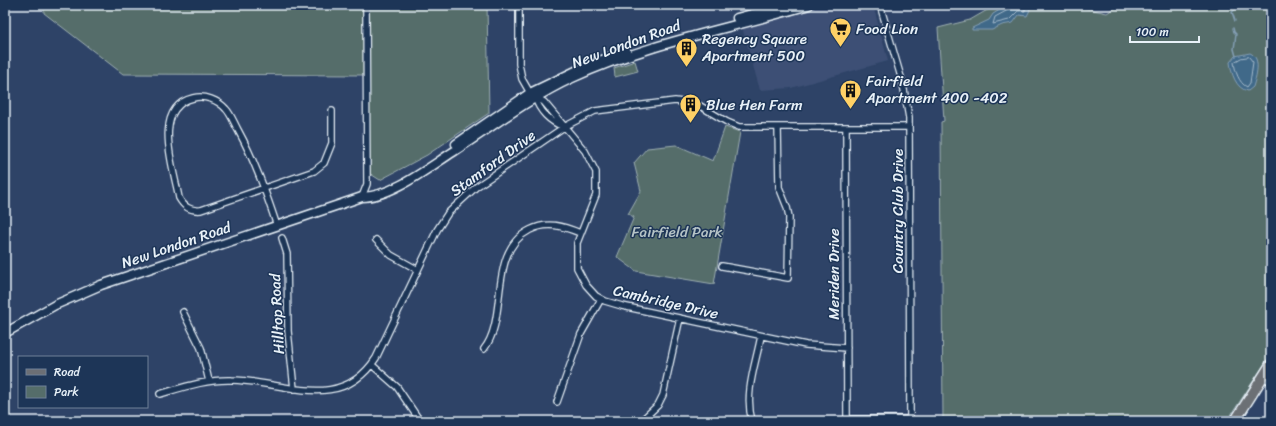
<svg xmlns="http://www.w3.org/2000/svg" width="1276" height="426" font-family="Sriracha,sans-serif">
<rect width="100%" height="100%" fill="#2e4367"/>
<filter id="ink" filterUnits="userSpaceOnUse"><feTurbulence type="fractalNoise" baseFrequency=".025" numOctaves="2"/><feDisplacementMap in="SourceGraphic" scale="8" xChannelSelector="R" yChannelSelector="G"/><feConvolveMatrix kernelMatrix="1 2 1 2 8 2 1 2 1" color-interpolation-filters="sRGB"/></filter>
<g filter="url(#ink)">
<path fill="#3d5075" d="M822,5H873L888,61L791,88L760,90L742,27Z"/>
<path fill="#556d6a" stroke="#9eafb1" d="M44,5H363L364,75L123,74L44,13Z
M368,5H487L489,113L427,155L380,180L369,173Z
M996,5H1070L1107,13L1120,5H1271V354L1227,421H943L941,122L944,121L938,28L970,20Z
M635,61L638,71L615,77L614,68Z
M725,127L740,132L714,284L636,271L617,257L634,217L628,214L641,191L634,163L647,148L676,145L713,161Z"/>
<path fill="#416989" stroke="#849fb5" d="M1008,5H1028L1030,10L1027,16L1019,15L1013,23L1002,25L992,30H972V28L989,20L993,14Z
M1250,53C1262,58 1256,77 1253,87L1248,91C1236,89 1231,73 1230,62L1235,56Z"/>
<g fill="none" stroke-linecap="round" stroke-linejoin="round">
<path stroke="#a5bbcc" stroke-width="1" d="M1010,5L1008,10L995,17L993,24L1009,20L1018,11H1025V5
M1249,57L1253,62L1250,83L1247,87C1239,83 1235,71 1234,62L1241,58Z"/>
<path stroke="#849fb5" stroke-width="1.5" d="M1235,21L1232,12L1236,9V5
M1233,28L1234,32L1236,34L1234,49L1236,56"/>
<defs>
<path id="minor" d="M519,5V64L522,79L530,93L544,102L585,151L596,172V195L577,243V268L586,285L596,296L605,301L622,306L806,345L847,348
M880,5L903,84L909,118L910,421
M535,97C539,111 550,122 564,127
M846,127L847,421
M362,197L367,184L366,5
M277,226C266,193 255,161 238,130C234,123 231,114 226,109C218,100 205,95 193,98C151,108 174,169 179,198C184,207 190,211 201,210L314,171L324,163L332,143V111
M282,238L287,254L288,331L294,389
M376,240L391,255L418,270
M722,266L788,278L789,217L787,207L779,187L778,127
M183,312L201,348L209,381
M484,349C509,318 487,251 530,230C547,221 563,226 580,233
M372,365L397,387L420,421
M1263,377L1271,382
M160,394C184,387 208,379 232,380C284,381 340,414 376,358L437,230L448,213L476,187L564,127L595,111L675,101L697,104L727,122L739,127H909
M557,402L581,334L601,299
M847,419H910
M641,421L658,405L663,395L680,318
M752,421C744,393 756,363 761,336"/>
<path id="secondary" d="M737,18L785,5
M456,144L530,93L584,67L626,51
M5,333L55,305L101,285L362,197C391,197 428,168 453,152C492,127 529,98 572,78C648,43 729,29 809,5"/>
<path id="primary" d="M1235,421L1271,364"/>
</defs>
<use href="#minor" stroke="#e8f1f8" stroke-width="8"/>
<use href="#secondary" stroke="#e8f1f8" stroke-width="11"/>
<use href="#primary" stroke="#e8f1f8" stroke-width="12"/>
<use href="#minor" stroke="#1d3557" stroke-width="5.5"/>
<use href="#secondary" stroke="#1d3557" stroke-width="8"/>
<use href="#primary" stroke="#6c6f75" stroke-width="9"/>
</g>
</g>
<defs>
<symbol id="supermarket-pin" viewBox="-11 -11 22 30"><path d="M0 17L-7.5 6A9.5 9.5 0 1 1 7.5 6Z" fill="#ffd166" stroke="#1d3557"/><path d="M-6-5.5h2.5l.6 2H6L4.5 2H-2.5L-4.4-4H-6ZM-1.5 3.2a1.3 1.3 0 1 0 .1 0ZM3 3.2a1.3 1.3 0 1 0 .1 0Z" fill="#111"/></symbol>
<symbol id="building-pin" viewBox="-11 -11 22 30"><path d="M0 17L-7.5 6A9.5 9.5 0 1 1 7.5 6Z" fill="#ffd166" stroke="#1d3557"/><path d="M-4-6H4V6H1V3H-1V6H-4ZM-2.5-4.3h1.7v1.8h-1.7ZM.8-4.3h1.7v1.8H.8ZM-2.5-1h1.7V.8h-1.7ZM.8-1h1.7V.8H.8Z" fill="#111"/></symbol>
</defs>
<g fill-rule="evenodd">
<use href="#supermarket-pin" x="828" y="16" width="25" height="34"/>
<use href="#building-pin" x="674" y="36" width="25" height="34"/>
<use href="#building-pin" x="838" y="78" width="25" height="34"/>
<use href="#building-pin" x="678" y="92" width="25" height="34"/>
</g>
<g text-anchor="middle" stroke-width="3" stroke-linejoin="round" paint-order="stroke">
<g font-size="15" fill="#e8f1f8" stroke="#1d3557" text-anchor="start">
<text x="856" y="34">Food Lion</text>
<text x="702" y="44">Regency Square<tspan x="702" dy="17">Apartment 500</tspan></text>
<text x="866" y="86">Fairfield<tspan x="866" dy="17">Apartment 400 -402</tspan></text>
<text x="706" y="110">Blue Hen Farm</text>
</g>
<g font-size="15" fill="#e8f1f8" stroke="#1d3557">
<text transform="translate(626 44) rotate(-20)" y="5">New London Road</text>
<text transform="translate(493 163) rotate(-36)" y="5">Stamford Drive</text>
<text transform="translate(898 211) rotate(-90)" y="5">Country Club Drive</text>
<text transform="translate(176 245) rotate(-19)" y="5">New London Road</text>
<text transform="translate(834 274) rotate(-90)" y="5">Meriden Drive</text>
<text transform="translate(666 302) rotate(13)" y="5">Cambridge Drive</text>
<text transform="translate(277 314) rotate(-93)" y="5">Hilltop Road</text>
</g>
<g font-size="15" fill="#b5c3c6" stroke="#1d3557">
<text x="677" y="237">Fairfield Park</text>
</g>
</g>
<rect width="1276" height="426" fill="none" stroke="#1d3557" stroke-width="20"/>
<rect x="10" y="10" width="1256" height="406" fill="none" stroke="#e8f1f8" stroke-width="1.5" filter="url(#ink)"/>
<rect x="18" y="356" width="130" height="52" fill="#1d3557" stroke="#6e8097"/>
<rect x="26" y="369" width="20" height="6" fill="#6c6f75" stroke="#6e8097"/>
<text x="54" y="376" font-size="12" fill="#e8f1f8">Road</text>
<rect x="26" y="386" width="20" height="12" fill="#556d6a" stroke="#6e8097"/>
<text x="54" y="396" font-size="12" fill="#e8f1f8">Park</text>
<path d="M1130 36v6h69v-6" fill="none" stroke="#e8f1f8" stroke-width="2"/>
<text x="1136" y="36" font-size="12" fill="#e8f1f8" stroke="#1d3557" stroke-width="3" paint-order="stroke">100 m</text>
</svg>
